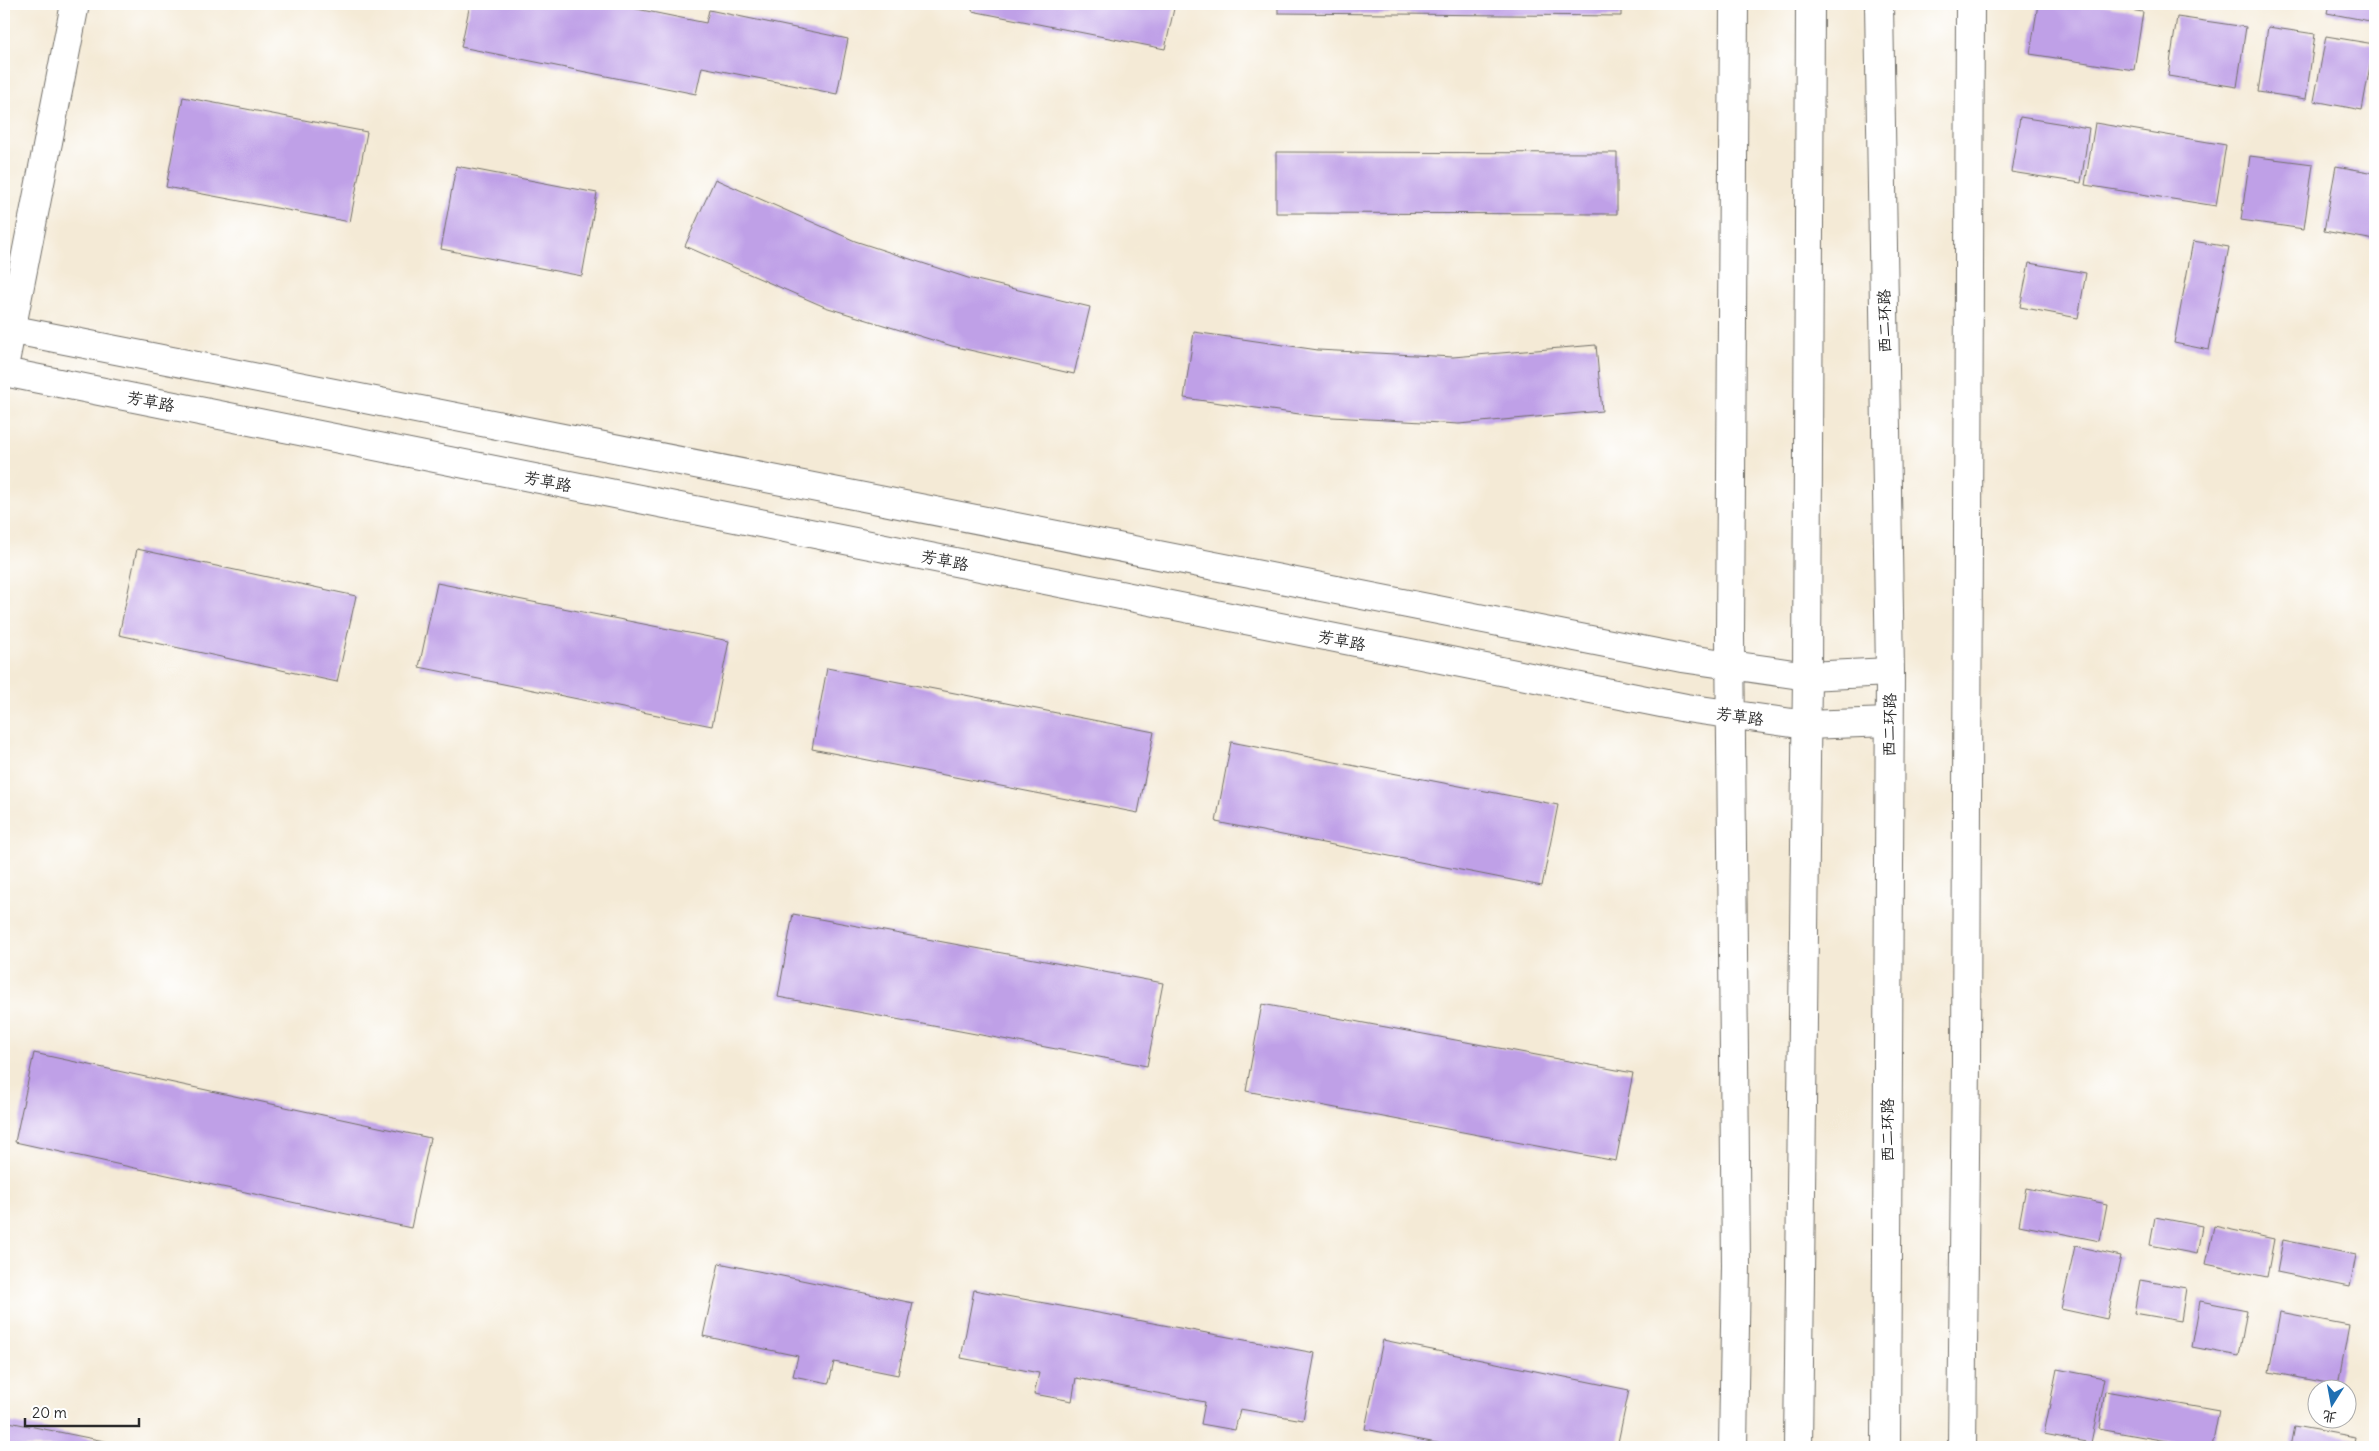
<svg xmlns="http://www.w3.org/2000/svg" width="2379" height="1451" font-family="Delius,'LXGW WenKai TC',sans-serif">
<rect width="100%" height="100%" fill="#fff"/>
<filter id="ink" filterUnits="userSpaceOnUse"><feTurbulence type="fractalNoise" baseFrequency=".02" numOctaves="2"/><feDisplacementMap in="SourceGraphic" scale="10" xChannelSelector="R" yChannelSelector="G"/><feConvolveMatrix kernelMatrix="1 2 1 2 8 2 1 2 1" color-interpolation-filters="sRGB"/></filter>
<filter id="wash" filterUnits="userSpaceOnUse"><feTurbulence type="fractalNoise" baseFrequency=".0096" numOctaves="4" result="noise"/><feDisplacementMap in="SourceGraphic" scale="20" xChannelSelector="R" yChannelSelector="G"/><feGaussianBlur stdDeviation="1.12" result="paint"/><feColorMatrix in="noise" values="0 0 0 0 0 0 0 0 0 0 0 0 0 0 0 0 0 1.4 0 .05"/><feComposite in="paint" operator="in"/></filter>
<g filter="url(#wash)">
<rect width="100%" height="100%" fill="#f4ead6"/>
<g id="blocks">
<path fill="#bfa0e7" d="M470,4H612L706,23L709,10L848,39L837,94L702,67L696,94L461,47Z
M973,4H1175L1165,49L972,11Z
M1278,4H1621V16L1278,13Z
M2038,4H2090L2143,12L2134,70L2030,54Z
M2329,4H2375V22L2327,13Z
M2177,17L2246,27L2237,87L2168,76Z
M2268,27L2315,34L2306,99L2258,92Z
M2326,36L2374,44L2362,110L2314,101Z
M183,97L367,132L350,222L166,187Z
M2020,117L2089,128L2081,183L2011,172Z
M2095,123L2226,145L2216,206L2085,185Z
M1276,152L1617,153V214L1276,213Z
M2250,156L2313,164L2304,229L2241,220Z
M456,166L597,193L582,276L441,249Z
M2336,166L2375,173V240L2324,231Z
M715,179L855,241L968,278L1090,307L1074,374L952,346L825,307L685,246Z
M2193,241L2229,247L2209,350L2174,343Z
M2029,263L2086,273L2078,318L2020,307Z
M1194,332L1318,350L1453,357L1596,345L1602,411L1459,424L1314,416L1184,398Z
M137,549L356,596L337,682L119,635Z
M437,583L729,641L712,726L419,667Z
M827,668L1154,732L1138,813L812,749Z
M1231,742L1558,805L1542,886L1216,822Z
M793,914L1163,983L1147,1066L778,997Z
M1262,1004L1633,1073L1616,1161L1246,1091Z
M34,1053L430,1138L411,1228L15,1142Z
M2026,1188L2107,1204L2100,1241L2019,1225Z
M2155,1217L2202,1226L2197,1254L2150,1245Z
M2214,1226L2274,1239L2267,1277L2206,1264Z
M2283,1240L2356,1255L2350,1287L2277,1272Z
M2075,1246L2121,1256L2107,1319L2061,1309Z
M719,1263L913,1303L898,1375L834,1362L829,1383L793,1376L798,1356L703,1336Z
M2140,1280L2186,1288L2181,1321L2134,1313Z
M974,1290L1315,1353L1303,1420L1240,1409L1235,1430L1201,1424L1205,1402L1076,1378L1072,1401L1034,1394L1039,1373L961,1358Z
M2200,1301L2247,1310L2239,1356L2192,1347Z
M2280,1312L2349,1325L2338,1385L2269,1372Z
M1383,1340L1629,1390L1617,1447H1457L1365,1429Z
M2057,1369L2104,1378L2091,1443L2044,1434Z
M2105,1391L2219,1411L2212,1447H2200L2099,1429Z
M4,1421L129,1446V1447H4Z
M2294,1426L2356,1437L2354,1447H2290Z"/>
</g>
</g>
<g filter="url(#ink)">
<use href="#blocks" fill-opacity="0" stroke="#716e67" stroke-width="1"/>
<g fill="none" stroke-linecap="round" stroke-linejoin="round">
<defs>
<path id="tertiary" d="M4,328L1682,658L1807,676L1890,672
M4,367L75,4
M4,372L1686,708L1806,725L1889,722
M1733,1447L1736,1265L1730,636L1734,4
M1962,1447L1966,1061L1970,4"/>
<path id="primary" d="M1879,4L1890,672L1886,1447
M1798,1447L1807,676L1810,4"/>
</defs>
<use href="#tertiary" stroke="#716e67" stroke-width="30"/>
<use href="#primary" stroke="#716e67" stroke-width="30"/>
<use href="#tertiary" stroke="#fff" stroke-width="28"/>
<use href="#primary" stroke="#fff" stroke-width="28"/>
</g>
</g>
<g text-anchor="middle" stroke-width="4" stroke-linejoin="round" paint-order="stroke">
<g font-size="16" fill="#2b2b2b" stroke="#fff">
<text transform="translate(1884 321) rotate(-91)" y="6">西二环路</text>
<text transform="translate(151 401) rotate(11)" y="6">芳草路</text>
<text transform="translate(548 481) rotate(11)" y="6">芳草路</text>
<text transform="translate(945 560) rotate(11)" y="6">芳草路</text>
<text transform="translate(1342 640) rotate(11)" y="6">芳草路</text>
<text transform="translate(1740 716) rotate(8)" y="6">芳草路</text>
<text transform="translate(1889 725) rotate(-89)" y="6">西二环路</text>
<text transform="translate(1887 1130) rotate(-90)" y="6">西二环路</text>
</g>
</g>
<rect width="2379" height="1451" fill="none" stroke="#fff" stroke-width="20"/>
<g transform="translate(2332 1404) rotate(191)"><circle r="24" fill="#ffffff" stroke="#aaaaaa"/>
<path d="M0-4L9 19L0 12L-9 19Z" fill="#1f6fb2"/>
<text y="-8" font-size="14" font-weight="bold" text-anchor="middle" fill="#2b2b2b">北</text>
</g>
<path d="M25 1418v8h114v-8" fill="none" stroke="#2b2b2b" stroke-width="2.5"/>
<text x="32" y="1418" font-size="15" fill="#2b2b2b" stroke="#ffffff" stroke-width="4" paint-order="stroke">20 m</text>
</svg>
